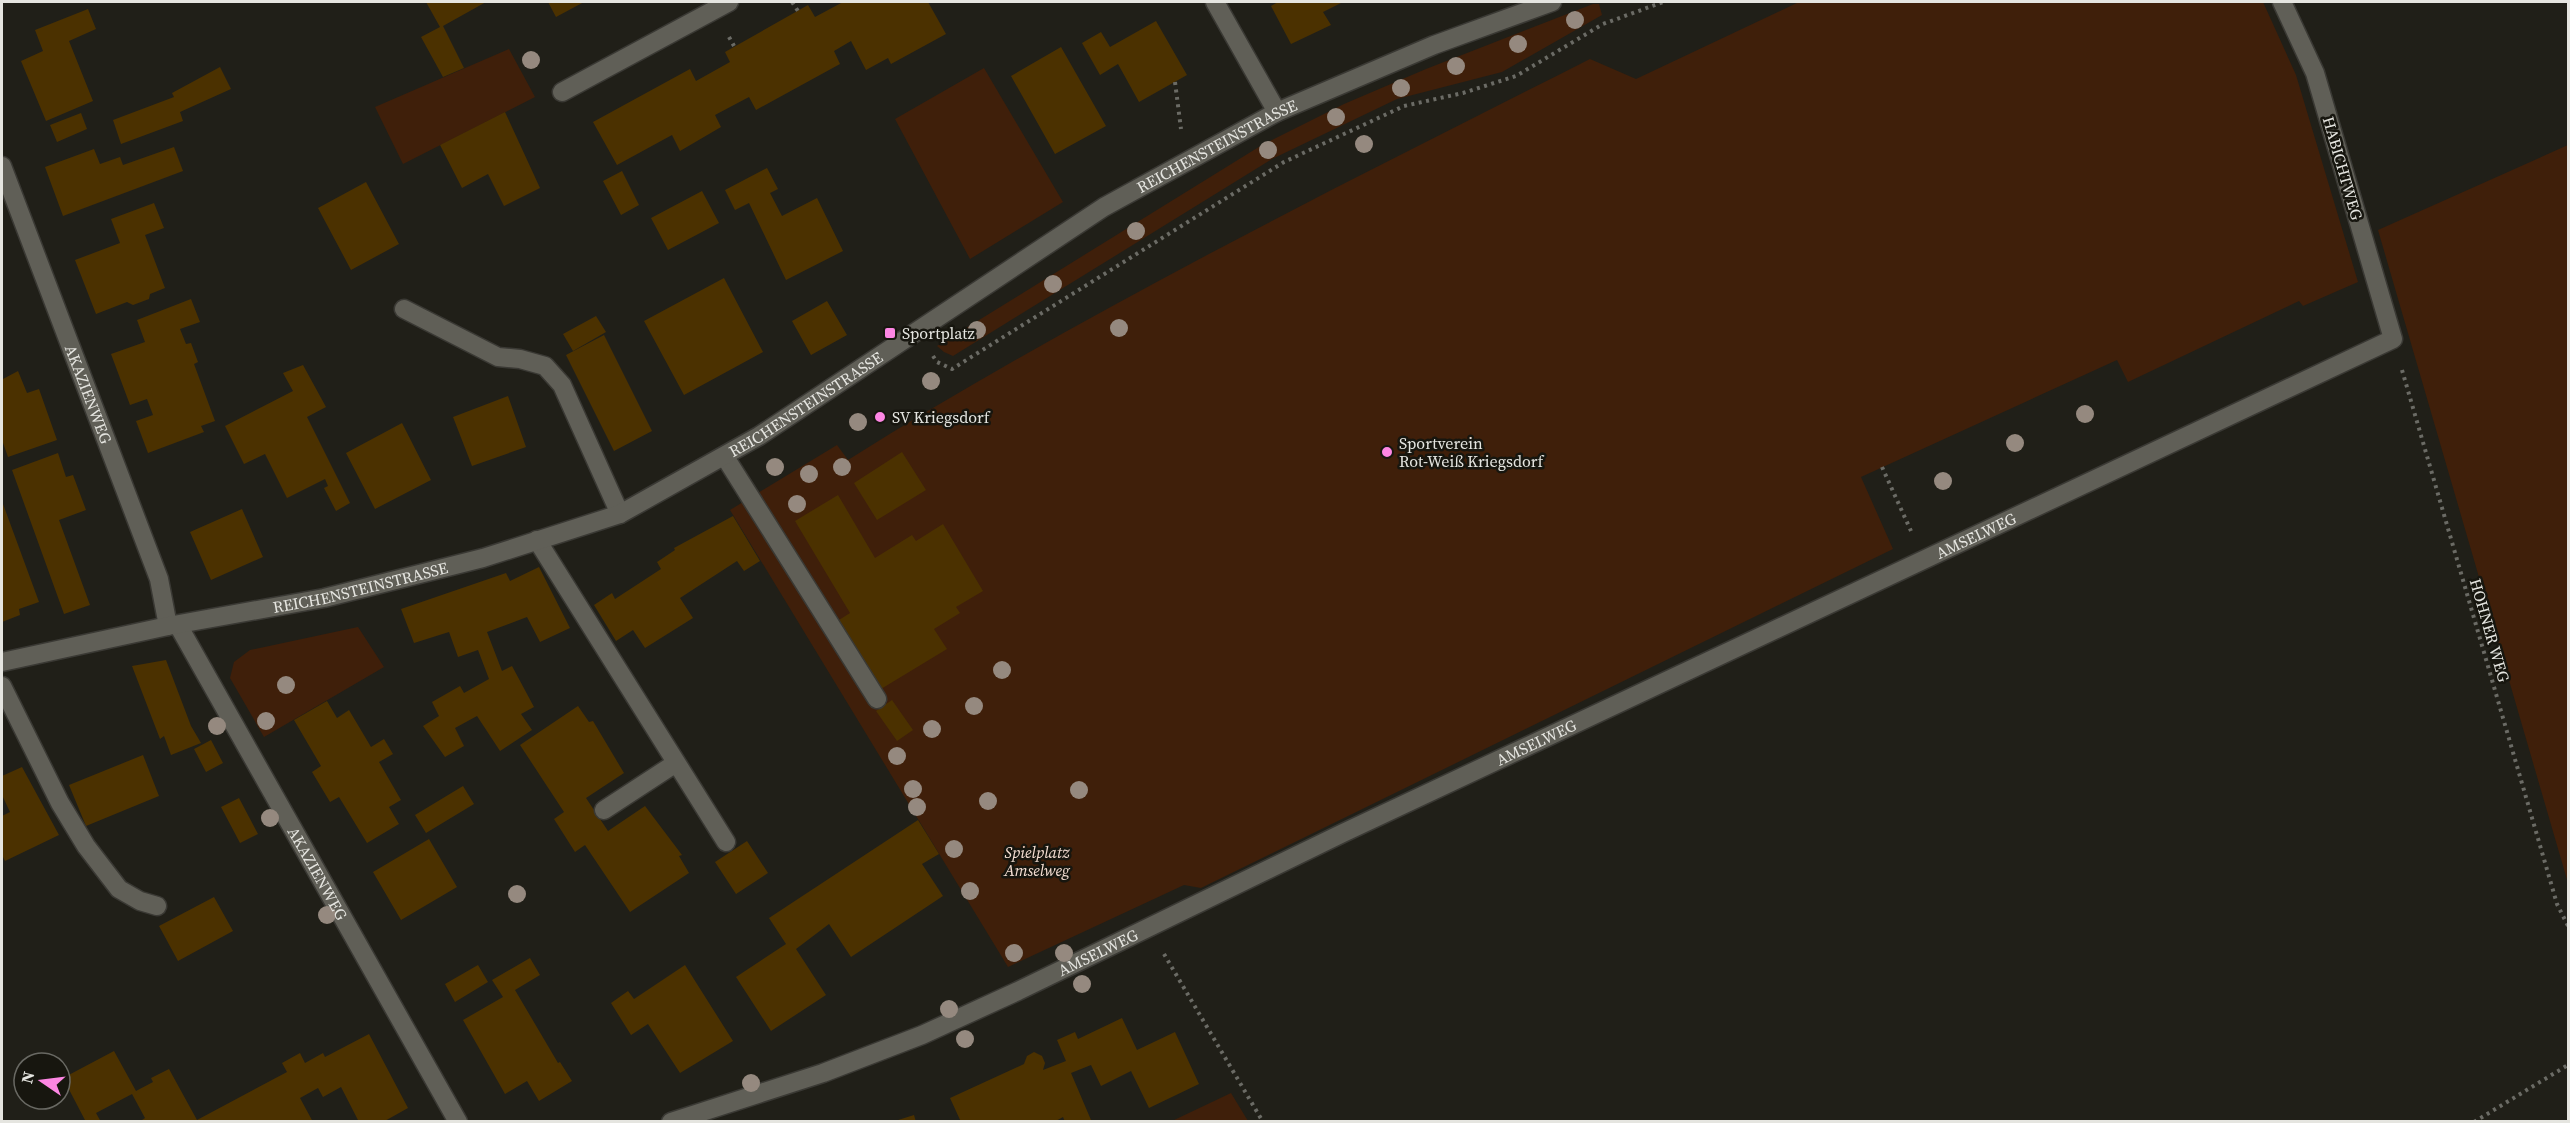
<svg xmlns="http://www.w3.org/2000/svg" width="2570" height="1123" font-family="'Source Serif 4',serif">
<rect width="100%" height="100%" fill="#201f18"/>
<path fill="#3f1f0a" d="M1799,2H2263L2296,75L2358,282L2303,306L2299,301L2128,382L2117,360L1861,477L1893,549L1201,888L1184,885L1008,967L730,510L837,445L848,460C1086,311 1339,186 1590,59L1636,79Z
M1593,4H1599L1602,15L1502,72L1397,99L1272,159L953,356L944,352L937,346L1262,145L1344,104L1426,69Z
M509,49L535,97L403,164L375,107Z
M984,68L1063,202L970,259L895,119Z
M2568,145V883L2378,230Z
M358,627L384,667L264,737L230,678L234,662L250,650Z
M1231,1093L1248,1121H1172Z"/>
<path fill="#4b3100" d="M426,2H486L443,26L464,68L443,77L421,37L440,27Z
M548,2H584L556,17Z
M843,2H928L946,34L891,64L888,58L866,70L851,41L834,51L840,64L756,110L749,97L715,115L721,127L680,151L672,135L617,165L593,122L690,69L696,81L730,62L725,52L808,5L815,17Z
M1278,2H1343L1323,12L1331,25L1291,44L1271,6Z
M88,9L96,29L69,41L93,101L46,121L21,61L43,51L35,30Z
M1156,21L1187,75L1139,102L1118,64L1100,75L1082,43L1101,32L1110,47Z
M1061,47L1106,126L1055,154L1011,76Z
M220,67L231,89L180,112L183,121L121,144L113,120L174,97L172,93Z
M505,112L540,188L504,206L488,174L462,188L440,145Z
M81,113L87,129L57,142L50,125Z
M174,147L183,171L63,216L45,167L94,149L100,164L120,157L123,165Z
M767,168L778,189L770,193L782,216L817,198L843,251L786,280L749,203L735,210L725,190Z
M622,171L639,205L621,215L603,181Z
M366,182L399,244L351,270L318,208Z
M702,191L719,223L668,250L651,218Z
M154,203L164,228L145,235L165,288L150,294L149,299L133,305L127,302L96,314L75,260L120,243L111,219Z
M724,278L763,352L684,395L644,321Z
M191,299L200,322L180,329L186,344L191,343L198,362L194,364L215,421L201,426L204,432L148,453L136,421L153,415L147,399L130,405L111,354L145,342L137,320Z
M827,301L847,335L811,355L792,321Z
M596,316L606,332L573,351L563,334Z
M604,335L652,431L614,451L566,355Z
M303,365L326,407L307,417L350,503L336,511L324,488L328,486L325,479L287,498L265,454L244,464L225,426L293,391L283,373Z
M18,371L27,393L39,389L57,440L8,457L2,440V375L3,379Z
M508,396L526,447L472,466L453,417Z
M402,423L431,480L375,509L346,453Z
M902,452L926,490L877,520L854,483Z
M58,453L66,477L73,475L86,510L59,520L90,605L64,614L12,470Z
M838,495L875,558L912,535L916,541L943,524L983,591L956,607L960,613L934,629L947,649L881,689L839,620L850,613L795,521Z
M3,504L39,602L19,609L20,615L2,622Z
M242,509L263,557L211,580L190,532Z
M733,516L760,561L744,571L737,561L680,598L693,618L645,648L633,630L616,641L594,605L612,593L615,599L661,569L657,562L675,550L674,548Z
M539,567L570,628L540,642L527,617L487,632L502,671L512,666L534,707L521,714L532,730L500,751L477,716L455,728L464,746L445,757L423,726L439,716L432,702L460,686L464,693L489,679L478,650L458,657L449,632L414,643L401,609L506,573L510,581Z
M166,660L191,726L201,743L171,755L164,736L160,739L132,666Z
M892,700L913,730L897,741L876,711Z
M327,701L337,718L349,710L371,747L384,739L393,754L379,762L401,800L389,807L399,824L367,843L339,797L330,802L312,772L321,766L294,720Z
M578,706L589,722L593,721L624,773L586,798L608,831L645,806L682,855L679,856L689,873L630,912L585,845L575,852L554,819L564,812L520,745Z
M211,740L223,763L206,772L194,749Z
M143,755L159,796L86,826L69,785Z
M22,767L59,835L5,861L2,855V816L10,812L2,795V776Z
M463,786L474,804L426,833L415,815Z
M239,798L258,834L240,843L221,807Z
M918,820L939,854L922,864L943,896L851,957L829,924L796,949L826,995L771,1031L736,977L786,944L769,918Z
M429,839L457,887L401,920L373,872Z
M747,841L768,873L736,894L715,862Z
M214,897L233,931L178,961L159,926Z
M530,958L540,975L515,990L558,1063L560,1062L572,1081L539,1101L527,1081L505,1094L463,1020L503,997L492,980Z
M478,965L488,982L455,1002L445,984Z
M685,965L733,1041L680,1073L648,1024L631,1035L611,1003L628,991L634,999Z
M1122,1018L1137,1050L1175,1032L1199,1084L1149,1108L1131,1071L1101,1086L1091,1065L1071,1073L1091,1120L1065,1122L1063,1117L1054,1122H961L950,1098L1024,1064L1027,1056L1034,1052L1042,1056L1045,1063L1043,1070L1066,1061L1057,1040L1075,1032L1078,1039Z
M369,1034L408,1108L383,1122H359L341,1087L323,1097L318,1088L300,1098L313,1122H139L145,1118L132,1094L96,1113L101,1122H86L63,1078L114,1051L136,1091L153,1082L151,1078L169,1069L197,1120L287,1072L282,1063L300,1053L305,1063L323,1053L325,1057Z
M914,1115L916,1122H895V1121Z"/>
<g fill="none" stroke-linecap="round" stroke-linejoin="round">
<defs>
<path id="service" d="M404,309L498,357L520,359L545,366L562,385L620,514
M725,457L877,699
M537,540L726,842
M2,686L60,803L86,846L119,889L140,901L157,906
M604,810L676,763"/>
<g id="minor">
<path d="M1215,2L1277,112"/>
<path d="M562,92L729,2"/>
<path id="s1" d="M2,166L159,579L168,626"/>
<path id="s2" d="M178,625L458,1122"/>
<path id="s3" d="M2,662L168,626L324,598L483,558L620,514L759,436L1104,207L1277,112L1434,45L1552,2"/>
<path id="s4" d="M671,1122L823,1073L922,1035L1018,991L1343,833L2393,339L2315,73L2282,2"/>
</g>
</defs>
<use href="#service" stroke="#3a3934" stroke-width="21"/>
<use href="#minor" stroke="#3a3934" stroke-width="21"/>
<path stroke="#6b6b65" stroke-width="4" stroke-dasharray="3 4.5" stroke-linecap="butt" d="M792,2L798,11
M729,37L734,46
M1175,82L1181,129
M933,356L937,362L952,369L1284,162L1404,106L1463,93L1516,76L1603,24L1663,2
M2402,370L2557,904L2568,926
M1882,467L1911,531
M1164,954L1263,1122
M2474,1122L2568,1065"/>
<use href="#service" stroke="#605f57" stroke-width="18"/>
<use href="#minor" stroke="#605f57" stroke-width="18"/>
</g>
<g fill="#95897f">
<circle cx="1575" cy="20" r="9"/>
<circle cx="1518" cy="44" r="9"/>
<circle cx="531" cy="60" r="9"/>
<circle cx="1456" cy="66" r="9"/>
<circle cx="1401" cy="88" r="9"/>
<circle cx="1336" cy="117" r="9"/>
<circle cx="1364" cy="144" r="9"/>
<circle cx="1268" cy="150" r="9"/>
<circle cx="1136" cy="231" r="9"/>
<circle cx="1053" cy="284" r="9"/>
<circle cx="1119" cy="328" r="9"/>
<circle cx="977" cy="330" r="9"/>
<circle cx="931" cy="381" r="9"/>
<circle cx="2085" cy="414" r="9"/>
<circle cx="858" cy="422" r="9"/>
<circle cx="2015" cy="443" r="9"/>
<circle cx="775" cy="467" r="9"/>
<circle cx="842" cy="467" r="9"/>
<circle cx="809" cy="474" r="9"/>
<circle cx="1943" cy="481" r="9"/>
<circle cx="797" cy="504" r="9"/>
<circle cx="1002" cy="670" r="9"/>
<circle cx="286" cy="685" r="9"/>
<circle cx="974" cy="706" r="9"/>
<circle cx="266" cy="721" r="9"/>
<circle cx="217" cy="726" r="9"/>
<circle cx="932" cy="729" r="9"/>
<circle cx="897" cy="756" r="9"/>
<circle cx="913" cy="789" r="9"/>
<circle cx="1079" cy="790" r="9"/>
<circle cx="988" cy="801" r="9"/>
<circle cx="917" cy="807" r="9"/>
<circle cx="270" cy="818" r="9"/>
<circle cx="954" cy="849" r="9"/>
<circle cx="970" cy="891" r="9"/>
<circle cx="517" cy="894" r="9"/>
<circle cx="327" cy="915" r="9"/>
<circle cx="1014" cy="953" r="9"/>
<circle cx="1064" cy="953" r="9"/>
<circle cx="1082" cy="984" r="9"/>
<circle cx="949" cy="1009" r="9"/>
<circle cx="965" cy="1039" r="9"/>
<circle cx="751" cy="1083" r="9"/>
</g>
<g fill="#fd86e3" stroke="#17160f" stroke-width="2">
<rect x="884" y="327" width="12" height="12" rx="3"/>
<circle cx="880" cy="417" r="6"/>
<circle cx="1387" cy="452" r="6"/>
</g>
<g text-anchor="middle" stroke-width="5" stroke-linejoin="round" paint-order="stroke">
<g font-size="16" fill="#e5e5e0" stroke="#17160f">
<text dy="6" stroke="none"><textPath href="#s3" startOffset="1338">REICHENSTEINSTRASSE</textPath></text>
<text transform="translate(2343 168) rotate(74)" y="6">HABICHTWEG</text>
<text dy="6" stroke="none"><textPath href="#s1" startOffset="244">AKAZIENWEG</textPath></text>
<text dy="6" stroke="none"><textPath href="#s3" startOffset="852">REICHENSTEINSTRASSE</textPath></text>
<text dy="6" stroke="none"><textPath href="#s4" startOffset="1432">AMSELWEG</textPath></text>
<text dy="6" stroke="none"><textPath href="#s3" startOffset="366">REICHENSTEINSTRASSE</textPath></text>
<text transform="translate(2490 630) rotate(74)" y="6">HOHNER WEG</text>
<text dy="6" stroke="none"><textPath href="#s4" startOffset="946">AMSELWEG</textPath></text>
<text dy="6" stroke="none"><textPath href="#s2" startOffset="285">AKAZIENWEG</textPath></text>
<text dy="6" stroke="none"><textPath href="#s4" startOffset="460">AMSELWEG</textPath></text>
</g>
<g font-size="16" fill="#e5e5e0" stroke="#17160f" text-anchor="start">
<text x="902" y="339">Sportplatz</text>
<text x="892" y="423">SV Kriegsdorf</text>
<text x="1399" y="449">Sportverein<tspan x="1399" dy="18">Rot-Weiß Kriegsdorf</tspan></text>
</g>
<g font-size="16" font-style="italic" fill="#f5dfd3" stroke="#17160f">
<text x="1037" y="858">Spielplatz<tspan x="1037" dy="18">Amselweg</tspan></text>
</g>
</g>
<rect width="2570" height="1123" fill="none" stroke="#e5e5e0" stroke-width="6"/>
<g transform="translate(42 1081) rotate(284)"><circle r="28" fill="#17160f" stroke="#696963" stroke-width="1.5"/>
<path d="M0-4.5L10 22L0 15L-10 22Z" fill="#fd86e3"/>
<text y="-9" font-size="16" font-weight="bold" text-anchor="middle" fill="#e5e5e0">N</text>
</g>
</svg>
